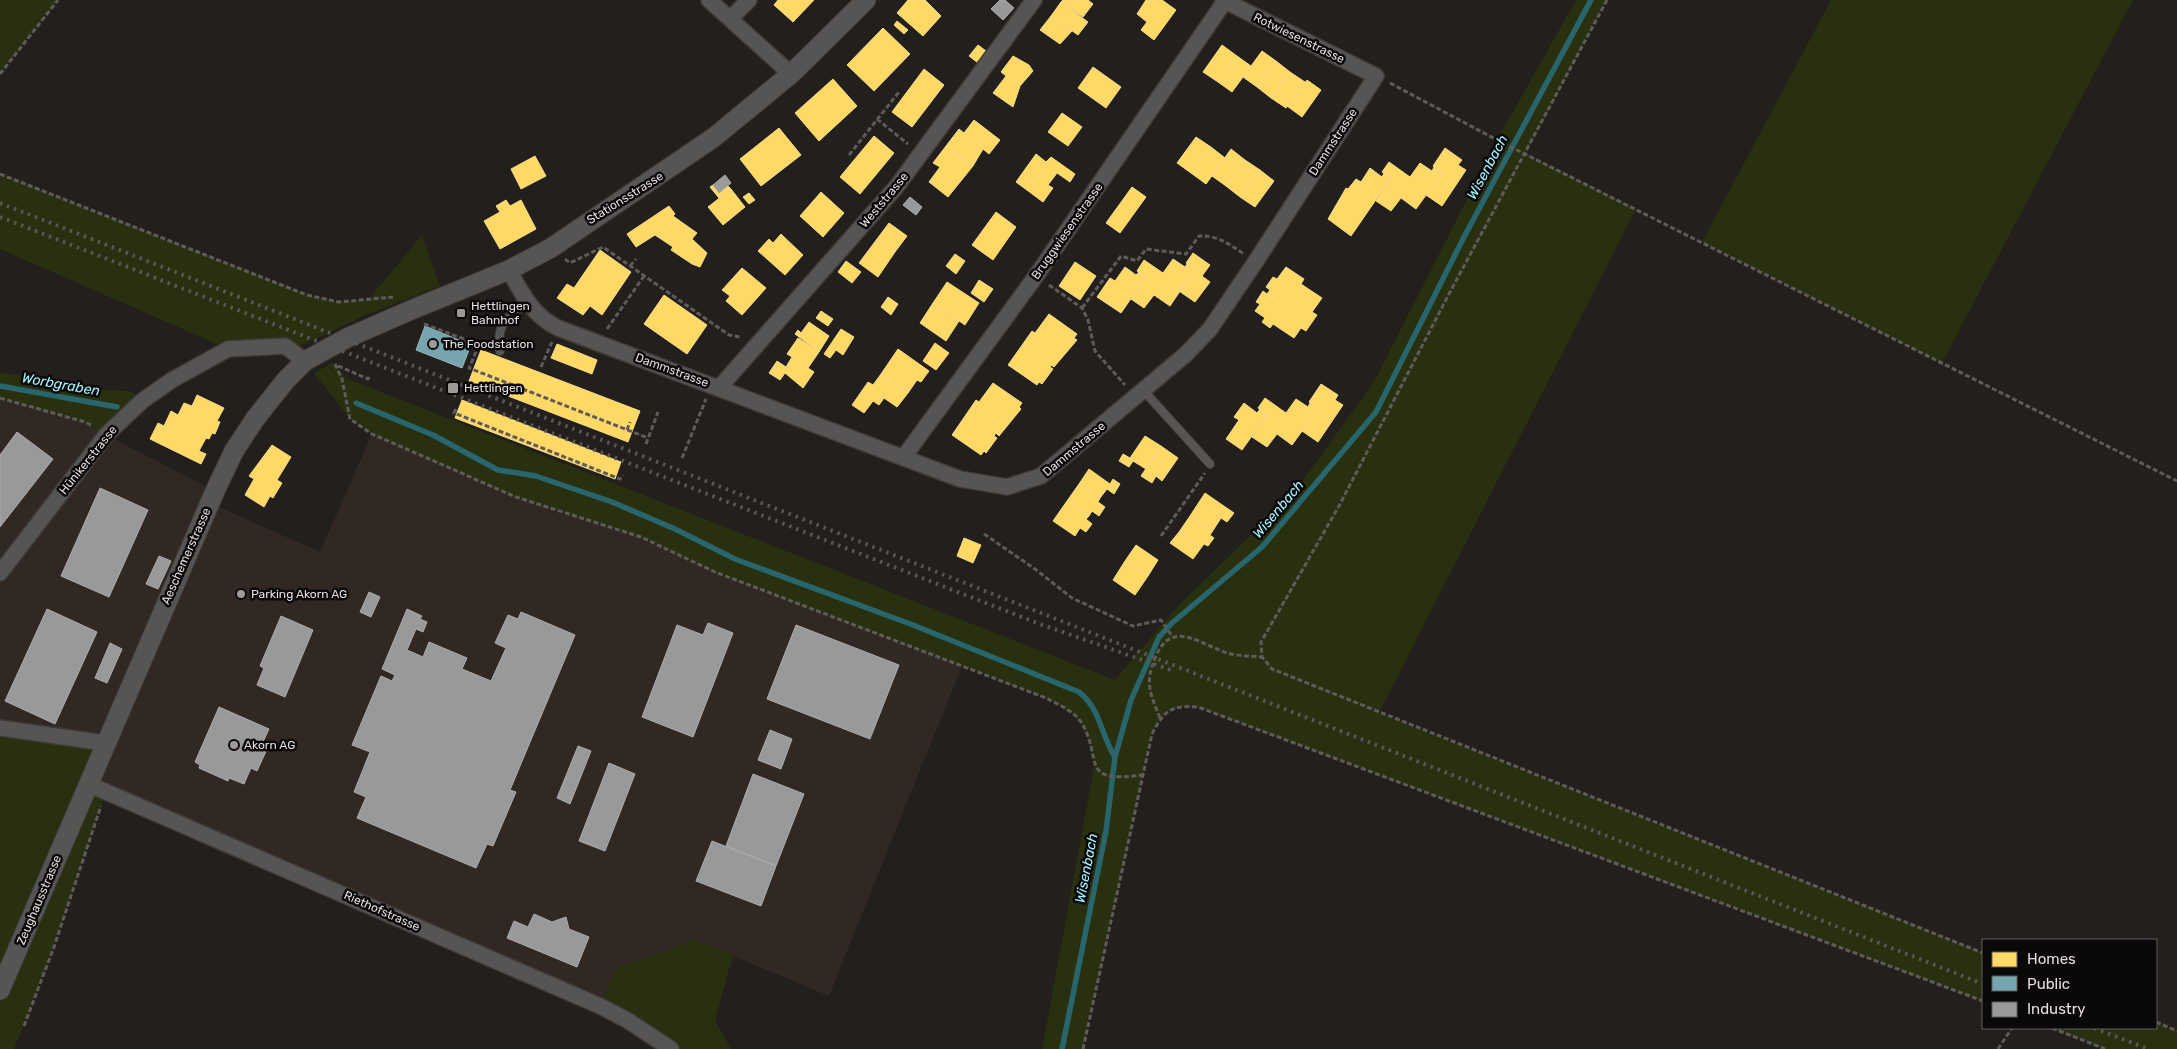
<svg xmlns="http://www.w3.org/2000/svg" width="2177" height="1049" font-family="Rubik,sans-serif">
<rect width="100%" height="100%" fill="#221f1d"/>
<path fill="#312824" d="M0,398L85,422L106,435L215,491L210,503L320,552L372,434L516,497L641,537L715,572L962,666L829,996L695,940L617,968L600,1006L152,812L0,728Z"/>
<path fill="#28300f" d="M0,0H58L0,74Z
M1576,0H1607L1526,154L1636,209L1379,713L1983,953V1001L1198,707C1172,705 1164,710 1152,734L1083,1049H1042L1094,767C1086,726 1084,718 1046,698L715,572L641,537L516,497L372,434L350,419L314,373L332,363L348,379L1115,680L1178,606L1293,494L1374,382L1497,140Z
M1831,0H2133L1942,363L1702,242Z
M0,174L307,295L339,302L368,300L422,235L440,286L368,314L300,346L228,349L0,249Z
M0,372L100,390L130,391L142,401L106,435L85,422L0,398Z
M0,728L105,743L88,784L106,792L54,947L14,1049H0Z
M695,940L733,955L715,1020L731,1049H671L600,1006L617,968Z
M2156,1022L2177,1031V1049H2105L2052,1028H2156Z"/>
<path fill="#ffd966" stroke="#f6da89" d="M778,0H814L793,22L774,5Z
M908,0H925L941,16L923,36L897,13Z
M1063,0H1088L1093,4L1083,17L1061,2Z
M1146,0H1162L1176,10L1154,40L1141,30L1147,22L1137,14Z
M1061,2L1088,22L1078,35L1051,16Z
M1051,16L1072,31L1060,44L1040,30Z
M897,21L908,30L904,34L894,25Z
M883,28L910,54L874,91L847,65Z
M978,45L986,51L978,63L969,56Z
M1222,45L1237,56L1218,82L1203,72Z
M1262,51L1276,61L1257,87L1243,77Z
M1013,56L1029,65L1033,71L1020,86L1013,107L993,93L1006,76L1001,72Z
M1237,56L1251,66L1232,92L1218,82Z
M1276,61L1290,72L1271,98L1257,87Z
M1093,67L1121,87L1106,108L1078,88Z
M924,69L944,85L912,127L892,112Z
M1290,72L1305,82L1286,108L1271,98Z
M833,79L857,106L819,141L795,113Z
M1307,80L1321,90L1302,117L1287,106Z
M1062,113L1082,127L1068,146L1048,132Z
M974,120L1000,140L989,154L983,149L973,166L946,146L959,129L964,133Z
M779,128L801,155L761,186L740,159Z
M874,136L894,153L860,194L840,177Z
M1196,137L1211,147L1191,173L1177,163Z
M946,146L973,166L948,197L929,182L940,167L933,163Z
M1211,147L1225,158L1206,184L1191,173Z
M1445,148L1462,160L1458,165L1466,170L1442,206L1426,195L1442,173L1433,166Z
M1231,149L1245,160L1226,186L1212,176Z
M1036,154L1046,162L1051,157L1075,174L1070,182L1057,173L1048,185L1053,188L1043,202L1016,182Z
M535,156L546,176L521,189L511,169Z
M1245,160L1260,170L1240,197L1226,186Z
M1389,162L1410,177L1420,163L1432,171L1434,167L1442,173L1416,209L1401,198L1391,211L1376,201L1391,178L1382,172Z
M1370,168L1382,177L1384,173L1391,178L1351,236L1328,219L1346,188L1348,189L1356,179L1361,182Z
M1260,170L1274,181L1255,207L1240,197Z
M713,185L719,193L728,186L731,189L719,198L710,187Z
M1132,187L1146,197L1120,233L1106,223Z
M731,189L745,207L723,225L708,207Z
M821,192L844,213L823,237L800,216Z
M749,193L755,200L749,204L743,197Z
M506,200L510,206L521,200L536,229L500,249L484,221L500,212L496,206Z
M669,206L675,214L673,216L697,233L692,239L707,253L700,267L692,264L671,250L673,247L655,235L636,247L627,234Z
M996,212L1016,227L993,260L972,245Z
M889,223L907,236L895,252L877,239Z
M781,234L803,255L785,275L758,251L769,239L773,243Z
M877,239L895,252L878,277L859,263Z
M600,250L631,272L602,315L590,306L583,315L557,298L567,284L574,288Z
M1193,253L1210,265L1202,276L1210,282L1195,302L1179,291L1195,269L1186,263Z
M955,254L965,261L956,274L946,266Z
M1173,259L1185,267L1187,264L1195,269L1170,306L1154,295L1144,308L1131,299L1146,277L1137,271L1144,260L1163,273Z
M846,261L861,272L852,283L838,272Z
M1075,262L1096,276L1080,300L1059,286Z
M1125,267L1136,275L1139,272L1146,277L1121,313L1097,297L1110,278L1115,281Z
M1286,267L1304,279L1301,284L1322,298L1312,312L1317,315L1306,331L1301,328L1294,338L1273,324L1270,328L1262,322L1265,318L1255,311L1260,304L1256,302L1263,291L1267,294L1270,290L1266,287L1273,277L1277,279Z
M742,268L766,288L742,315L726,301L730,296L722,290Z
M979,280L993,289L984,302L971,293Z
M947,282L979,303L965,325L933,303Z
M664,295L707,325L687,354L644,324Z
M888,297L898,304L891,315L881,307Z
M933,303L959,321L946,341L920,323Z
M821,311L833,319L828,326L816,318Z
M1049,314L1077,334L1074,338L1077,340L1054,367L1051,365L1050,367L1053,369L1042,384L1039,382L1037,385L1008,365L1032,331L1035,333Z
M809,322L829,336L819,352L795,334L798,330L801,333Z
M841,329L854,337L843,355L836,350L830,358L824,354Z
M798,338L819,352L808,368L814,372L803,388L785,373L780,380L769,373L777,361L786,367L792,357L787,354Z
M935,343L949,353L936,370L923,361Z
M557,344L597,360L592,374L551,358Z
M898,349L929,371L921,382L917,380L908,393L881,374Z
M481,350L640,411L628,442L469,381Z
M881,374L908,393L897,407L884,398L879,405L873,401L864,413L852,405L868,382L873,385Z
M993,383L1022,403L1019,407L1021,409L999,436L996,433L994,436L997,438L986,453L984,451L981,455L952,435L976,400L979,402Z
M1321,384L1338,395L1335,400L1343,405L1318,442L1302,431L1318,409L1309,402Z
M197,395L224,408L217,421L220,422L215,434L212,433L209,439L206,438L199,451L206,454L201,464L150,439L158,423L164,426L171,411L178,415L184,403L192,406Z
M1265,398L1286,413L1296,399L1308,407L1310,403L1318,409L1292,445L1277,434L1267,447L1252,437L1267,415L1258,408Z
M462,400L621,462L615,479L455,418Z
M1244,403L1257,413L1260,409L1267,415L1242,450L1226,439L1239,420L1234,417Z
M1145,436L1161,446L1146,469L1133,461L1129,467L1119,461L1123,454L1130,458Z
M272,445L291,457L277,480L282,483L273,498L270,496L264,507L245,495L254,479L249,476Z
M1161,446L1178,458L1162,481L1156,476L1152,483L1141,476Z
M1089,469L1110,484L1113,479L1120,484L1114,494L1107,489L1100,498L1079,484Z
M1079,484L1100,498L1098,502L1105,507L1099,516L1092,511L1089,516L1067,501Z
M1205,493L1234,513L1227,522L1221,518L1212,532L1190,516Z
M1067,501L1089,516L1086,519L1092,524L1086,532L1080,528L1075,536L1053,521Z
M1190,516L1212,532L1210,535L1214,538L1208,546L1204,544L1201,548L1179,532Z
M1179,532L1201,548L1193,559L1170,543Z
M964,538L981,545L973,563L957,556Z
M1136,545L1158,560L1148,576L1125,561Z
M1125,561L1148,576L1135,595L1113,580Z"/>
<path fill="#76a5af" stroke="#96b6bc" d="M425,326L471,345L462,368L416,350Z"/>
<path fill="#999" stroke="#aeadad" d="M1000,0H1005L1014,8L1003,20L991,9Z
M725,175L731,183L719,193L713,185Z
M910,197L922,207L916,215L903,205Z
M17,432L53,459L0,527V455Z
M100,488L148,510L109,597L61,576Z
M159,556L171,561L158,589L146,584Z
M369,592L380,597L371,617L360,612Z
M47,609L97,632L55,724L5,701Z
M407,609L422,616L420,619L427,622L423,632L416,629L407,650L423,657L429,642L467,658L462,669L491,681L506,648L495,643L508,615L518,619L521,612L575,635L510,790L516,792L493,846L487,844L476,868L357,818L366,797L354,792L370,752L352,745L381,676L392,681L395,675L382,669Z
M281,616L313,630L285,697L257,685L264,668L260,666Z
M708,623L733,633L693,737L642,717L677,625L703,635Z
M796,625L899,665L870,739L767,699Z
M110,643L122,649L107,683L95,678Z
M219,707L269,729L262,744L268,747L257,771L251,768L244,784L229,778L228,781L199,768L200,765L195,762Z
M770,730L792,739L781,769L758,760Z
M578,746L591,751L570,804L557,798Z
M609,763L635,774L605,851L579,841Z
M753,774L804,794L776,866L726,846Z
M712,841L776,866L761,906L696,881Z
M534,914L552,922L566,917L569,929L589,937L577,967L507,938L514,921L528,927Z"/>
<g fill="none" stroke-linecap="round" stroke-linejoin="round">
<path stroke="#28656c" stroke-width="5.5" d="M0,386L117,407
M356,403L433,435L498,470L536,476L612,502L675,529L735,559L913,625L1079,692C1101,709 1101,736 1115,757
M1062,1049L1106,831L1115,757L1131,700L1159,637L1172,623L1262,547L1376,412L1464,237L1591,0"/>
<defs>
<path id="service" d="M500,351C496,323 507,318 527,303
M1144,391L1210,464"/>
<path id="minor" d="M709,0L791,74
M731,18L749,0
M509,270C522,294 533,316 558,328L960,479L1007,487L1041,476L1185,355L1210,329L1256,261L1376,76L1223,0
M719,388L897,186L1034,0
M903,458L1036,276L1225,1
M0,573L106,435L142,401L172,380L228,349L285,346L305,361
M0,728L105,743
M88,784L600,1006L627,1020L671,1049"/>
<path id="tertiary" d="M0,990L215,491L234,451L255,419L286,380L305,361L347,338L411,310L509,270L551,248L713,138L791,74L866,0"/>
</defs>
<use href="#service" stroke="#3e3b3a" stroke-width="10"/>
<use href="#minor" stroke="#3e3b3a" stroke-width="18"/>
<use href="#tertiary" stroke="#3e3b3a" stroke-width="21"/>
<path stroke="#5e5b5a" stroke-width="3" stroke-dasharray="5 2.5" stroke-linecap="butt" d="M1607,0L1450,292L1339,506L1261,642L1262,657L1272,669L1983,953
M0,74L58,0
M1390,83L1497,140L2177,481
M877,119L908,144
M849,155L899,92
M0,174L307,295L339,302L393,297
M565,259L570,263L603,247L729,335L740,337
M630,266L636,259
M1049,285L1082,308L1088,320L1095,351L1125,385
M1082,308L1121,256L1137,261L1146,249L1186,254L1199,236C1217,235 1229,244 1244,254
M424,324L488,348
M607,329L644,276
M479,345L469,368L648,438
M461,348L465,340
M335,364L342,379L350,419L372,434L516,497L641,537L715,572L1046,698C1057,704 1074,711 1081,722C1104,758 1077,784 1142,775
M338,366L368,379L370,375
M541,367L552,342
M0,398L85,422L93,426
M456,409L454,413L620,479L623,475
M627,430L630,422
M646,444L658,412
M682,458L706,399
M984,534L1035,569L1072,598L1133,626L1161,620L1172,636
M1161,536L1205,473
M1160,718C1150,692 1144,683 1156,656C1172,619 1200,644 1227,653C1238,656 1251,656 1262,657
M2156,1022L2177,1031
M24,1026L54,947L101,806
M2052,1028L2105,1049
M1083,1049L1152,734C1164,710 1172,705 1198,707L1983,1001
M1998,1049L2012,1028"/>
<use href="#service" stroke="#575554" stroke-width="8"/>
<use href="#minor" stroke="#575554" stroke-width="15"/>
<use href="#tertiary" stroke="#575554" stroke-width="19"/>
<path stroke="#595756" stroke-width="4" stroke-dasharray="2.5 5" stroke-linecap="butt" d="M0,203L1983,984
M0,217L1037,623L1171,670
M2094,1028L2148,1049"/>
</g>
<g fill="#9e9a98" stroke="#0a0808" stroke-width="2">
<rect x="456" y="308" width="10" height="10" rx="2.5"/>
<circle cx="433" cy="344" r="5"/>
<rect x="447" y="382" width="12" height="12" rx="2.5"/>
<circle cx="241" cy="594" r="5"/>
<circle cx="234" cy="745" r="5"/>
</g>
<g text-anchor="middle" stroke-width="5" stroke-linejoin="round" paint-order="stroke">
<g font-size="12" fill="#e0dddb" stroke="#0a0808">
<text transform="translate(1299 38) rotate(26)" y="4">Rotwiesenstrasse</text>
<text transform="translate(1333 142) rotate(-57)" y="4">Dammstrasse</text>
<text transform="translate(625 198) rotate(-32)" y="4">Stationsstrasse</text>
<text transform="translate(884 200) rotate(-50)" y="4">Weststrasse</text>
<text transform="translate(1067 231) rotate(-55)" y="4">Bruggwiesenstrasse</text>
<text transform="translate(672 370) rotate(20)" y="4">Dammstrasse</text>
<text transform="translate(1074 449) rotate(-40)" y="4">Dammstrasse</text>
<text transform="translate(88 460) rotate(-51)" y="4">Hünikerstrasse</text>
<text transform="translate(186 556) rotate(-66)" y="4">Aeschemerstrasse</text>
<text transform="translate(39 900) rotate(-67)" y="4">Zeughausstrasse</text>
<text transform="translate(382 911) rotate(24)" y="4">Riethofstrasse</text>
</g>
<g font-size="12" fill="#e0dddb" stroke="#0a0808" text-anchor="start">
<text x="471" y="310">Hettlingen<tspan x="471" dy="14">Bahnhof</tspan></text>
<text x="443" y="348">The Foodstation</text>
<text x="464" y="392">Hettlingen</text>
<text x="251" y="598">Parking Akorn AG</text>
<text x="244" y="749">Akorn AG</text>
</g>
<g font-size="14" font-style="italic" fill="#a4f3fe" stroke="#0a0808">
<text transform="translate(1487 167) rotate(-62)" y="5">Wisenbach</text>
<text transform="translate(61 384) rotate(10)" y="5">Worbgraben</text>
<text transform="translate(1278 509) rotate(-50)" y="5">Wisenbach</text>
<text transform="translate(1086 868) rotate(-79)" y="5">Wisenbach</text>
</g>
</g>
<rect x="1982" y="939" width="175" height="90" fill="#0a0808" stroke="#605d5c"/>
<rect x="1992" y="952" width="25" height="15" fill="#ffd966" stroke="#605d5c"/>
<text x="2027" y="964" font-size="15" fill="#e0dddb">Homes</text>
<rect x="1992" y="976" width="25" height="15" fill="#76a5af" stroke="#605d5c"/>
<text x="2027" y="989" font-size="15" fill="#e0dddb">Public</text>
<rect x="1992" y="1002" width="25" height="15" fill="#999999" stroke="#605d5c"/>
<text x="2027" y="1014" font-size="15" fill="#e0dddb">Industry</text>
</svg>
